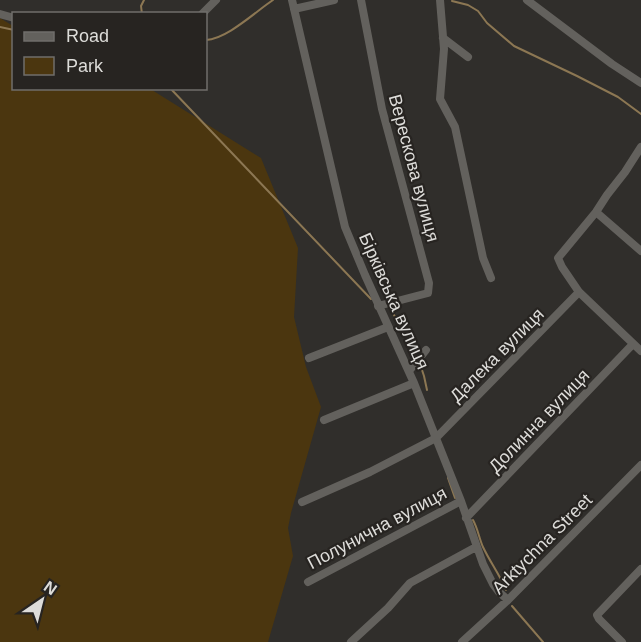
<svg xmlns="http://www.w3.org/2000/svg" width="641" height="642" font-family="Helvetica,sans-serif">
<rect width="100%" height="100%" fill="#302e2b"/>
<path fill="#4b360f" d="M0,18L13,26L14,88H146L152,90L261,158L298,248L294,317L306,367L321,407L291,513L288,528L293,556L268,642H0Z"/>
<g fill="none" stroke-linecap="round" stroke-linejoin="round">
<path stroke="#8c7753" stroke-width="2" d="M452,1L468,5L478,11L487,23L514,46L577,76L618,97L641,114
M142,14L141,6L144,0
M0,27L14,30
M206,40C227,39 255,12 273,0
M170,88L371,299
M390,308L413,348L417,358
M420,364L424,376L427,390
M448,478L455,498
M473,520C478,529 479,538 483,547C490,562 500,575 506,590
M512,606L543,642"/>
<path stroke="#63615d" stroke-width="8" d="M292,0L345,227L365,275L414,383L461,501L483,564L493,584L499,592L508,600
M361,0L382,109L429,283L428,293L378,306
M440,0L444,49L440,99L455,127L483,258L491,278
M527,0L612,64L641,83
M294,9L334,0
M0,14L14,18
M202,14L216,0
M443,38L468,57
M641,147L625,172L607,195L596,212L558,258L562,267L579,292L641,351
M596,212L641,251
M309,358L388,327
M409,371L426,350
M324,420L414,383
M302,502L370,472L436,438L579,292
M466,518L633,344
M308,582L461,501
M351,642L388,608L410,583L476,547
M462,642L508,600L641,465
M622,642L599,619L597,615L641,569"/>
</g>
<g text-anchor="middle" stroke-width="4.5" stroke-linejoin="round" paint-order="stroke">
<g font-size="18" fill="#dddcd9" stroke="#272421">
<text transform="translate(414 168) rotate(75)" y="6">Верескова вулиця</text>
<text transform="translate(394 301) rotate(66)" y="6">Бірківська вулиця</text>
<text transform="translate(497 355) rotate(-45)" y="6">Далека вулиця</text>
<text transform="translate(539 421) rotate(-46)" y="6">Долинна вулиця</text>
<text transform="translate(377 528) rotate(-28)" y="6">Полунична вулиця</text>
<text transform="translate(542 544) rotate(-45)" y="6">Arktychna Street</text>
</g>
</g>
<rect x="12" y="12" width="195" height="78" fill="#272421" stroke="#706e6b" stroke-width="1.5"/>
<rect x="24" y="32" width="30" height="9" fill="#63615d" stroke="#706e6b" stroke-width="1.5"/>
<text x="66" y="42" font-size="18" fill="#dddcd9">Road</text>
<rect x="24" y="57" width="30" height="18" fill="#4b360f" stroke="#706e6b" stroke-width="1.5"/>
<text x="66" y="72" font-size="18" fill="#dddcd9">Park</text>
<g transform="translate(42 600) rotate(35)" stroke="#272421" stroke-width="4.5" paint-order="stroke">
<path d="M0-4.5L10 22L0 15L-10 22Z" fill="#dddcd9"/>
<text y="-9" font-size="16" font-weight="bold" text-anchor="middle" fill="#dddcd9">N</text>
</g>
</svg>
